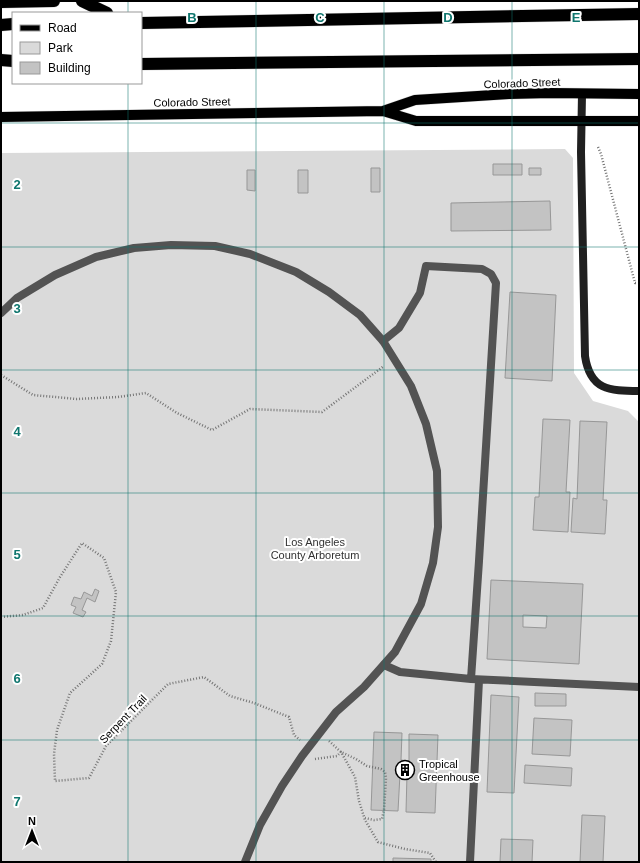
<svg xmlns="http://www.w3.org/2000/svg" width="640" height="863" font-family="Helvetica,sans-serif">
<rect width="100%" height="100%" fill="#fff"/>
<path fill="#dadada" d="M565,149L573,158L574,373L593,401L628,411L639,422V862H1V153Z"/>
<path fill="#c3c3c3" stroke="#979797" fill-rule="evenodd" d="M493,164H522V175H493Z
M371,168H380V192H371Z
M529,168H541V175H529Z
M247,170H255V191L247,190Z
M298,170H308V193H298Z
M550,201L551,230L451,231V203Z
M510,292L556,295L552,381L505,378Z
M543,419L570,420L566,492H570L568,532L533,530L535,497H539Z
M580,421L607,422L603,500H607L605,534L571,532L573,498L577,499Z
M491,580L583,584L579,664L487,659ZM523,615L547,616L546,628L523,627Z
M95,589L99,591L95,602L87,598L82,610L86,612L83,617L73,613L76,607L71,605L74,597L81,599L84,592L92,596Z
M535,693L566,694V706H535Z
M491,695L519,697L514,793L487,792Z
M534,718L572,720L570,756L532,754Z
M374,732L402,733L401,760L409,761V734L438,735L435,813L406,812L407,774H400L398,811L371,810Z
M525,765L572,768L571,786L524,783Z
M582,815L605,816L603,862H580Z
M501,839L533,840L532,862H500Z
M393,858L431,859V862H393Z"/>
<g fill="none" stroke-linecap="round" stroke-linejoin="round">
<defs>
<path id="primary" d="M383,111L415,100L509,94L551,93L639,94
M1,117L383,111L416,121H639"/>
<path id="highway" d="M82,1L107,13
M1,2L54,1
M141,23L639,14
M1,25L13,24
M1,60L13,61
M141,64L639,59"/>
</defs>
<use href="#primary" stroke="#dbdbdb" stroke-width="11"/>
<use href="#highway" stroke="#dbdbdb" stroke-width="13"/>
<path stroke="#757575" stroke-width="2.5" stroke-dasharray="1 2" stroke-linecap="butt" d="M598,147L601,154L635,283H639
M1,375L33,395L77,399L118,397L146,393L177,413L212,430L250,409L322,412L384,366
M1,617L23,615L43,608L60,577L82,543L104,558L116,592L111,641L102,664L70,693L57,730L54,754L55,781L89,778L106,746L168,684L204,677L230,696L254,703L289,717L294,735L300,740
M329,741L341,752L356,759L367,766L381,769L385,772L386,778L384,810L382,819L374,820L365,818
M315,759L337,756L341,752L355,777L359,801L365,820L378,842L405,849L430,853L436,862"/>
<path stroke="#535353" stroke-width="8" d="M383,341L399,328L420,293L426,266L482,269L491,274L496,283L479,561L471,679
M384,665L400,672L471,679L639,687
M470,862L479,680"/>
<path stroke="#535353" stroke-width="8" d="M1,313L17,298L55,275L96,257L134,248L171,245L215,246L250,254L296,272L329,292L360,315L383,341L411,386L426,424L437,471L438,527L433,563L421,604L395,652L364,687L336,712L302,756L282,786L260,825L245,862"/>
<path stroke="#202020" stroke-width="8" d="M582,94L581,152L585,356C590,390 609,391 639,391"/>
<use href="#primary" stroke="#000" stroke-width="10"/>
<use href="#highway" stroke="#000" stroke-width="12"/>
</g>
<path fill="none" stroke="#0f766e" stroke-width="1" stroke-opacity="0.55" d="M128,1V13M256,1V862M384,1V862M512,1V862M128,83V862M1,123H639M1,247H639M1,370H639M1,493H639M1,616H639M1,740H639"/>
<defs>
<symbol id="building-ring" viewBox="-11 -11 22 22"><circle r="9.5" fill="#fff" stroke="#000" stroke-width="1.5"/><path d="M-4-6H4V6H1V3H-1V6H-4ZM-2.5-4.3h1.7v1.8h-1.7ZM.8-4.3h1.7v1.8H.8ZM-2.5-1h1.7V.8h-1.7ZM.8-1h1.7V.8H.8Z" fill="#000"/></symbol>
</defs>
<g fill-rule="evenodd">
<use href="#building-ring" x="394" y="759" width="22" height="22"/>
</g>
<g text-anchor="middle" stroke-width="4" stroke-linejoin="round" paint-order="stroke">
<g font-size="11" fill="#000" stroke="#fff">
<text transform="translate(522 83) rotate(-2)" y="4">Colorado Street</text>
<text transform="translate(192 102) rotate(-1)" y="4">Colorado Street</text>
<text transform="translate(123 719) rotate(-46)" y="4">Serpent Trail</text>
</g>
<g font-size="11" fill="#313131" stroke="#fff">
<text x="315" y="546">Los Angeles<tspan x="315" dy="13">County Arboretum</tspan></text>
</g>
<g font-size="11" fill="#000" stroke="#fff" text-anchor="start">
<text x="419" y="768">Tropical<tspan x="419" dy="13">Greenhouse</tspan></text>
</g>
</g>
<g font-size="13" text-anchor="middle" font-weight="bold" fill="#0f766e" stroke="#fff" stroke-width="4" stroke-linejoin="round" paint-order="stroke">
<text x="192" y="22">B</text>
<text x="320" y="22">C</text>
<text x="448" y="22">D</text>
<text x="576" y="22">E</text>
<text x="17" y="189">2</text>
<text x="17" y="313">3</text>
<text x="17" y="436">4</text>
<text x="17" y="559">5</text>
<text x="17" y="683">6</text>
<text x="17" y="806">7</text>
</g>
<rect width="640" height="863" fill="none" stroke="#000000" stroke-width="4"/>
<rect x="12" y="12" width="130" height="72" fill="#ffffff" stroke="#999999"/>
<rect x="20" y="25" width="20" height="6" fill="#000000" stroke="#999999"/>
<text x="48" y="32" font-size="12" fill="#000000">Road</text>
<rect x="20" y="42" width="20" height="12" fill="#dadada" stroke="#999999"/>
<text x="48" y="52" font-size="12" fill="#000000">Park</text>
<rect x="20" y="62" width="20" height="12" fill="#c3c3c3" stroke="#999999"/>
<text x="48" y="72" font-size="12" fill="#000000">Building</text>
<g transform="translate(32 831)" stroke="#ffffff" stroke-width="3" paint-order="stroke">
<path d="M0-3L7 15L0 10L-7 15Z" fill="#000000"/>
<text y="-6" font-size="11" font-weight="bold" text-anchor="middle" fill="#000000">N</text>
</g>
</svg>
